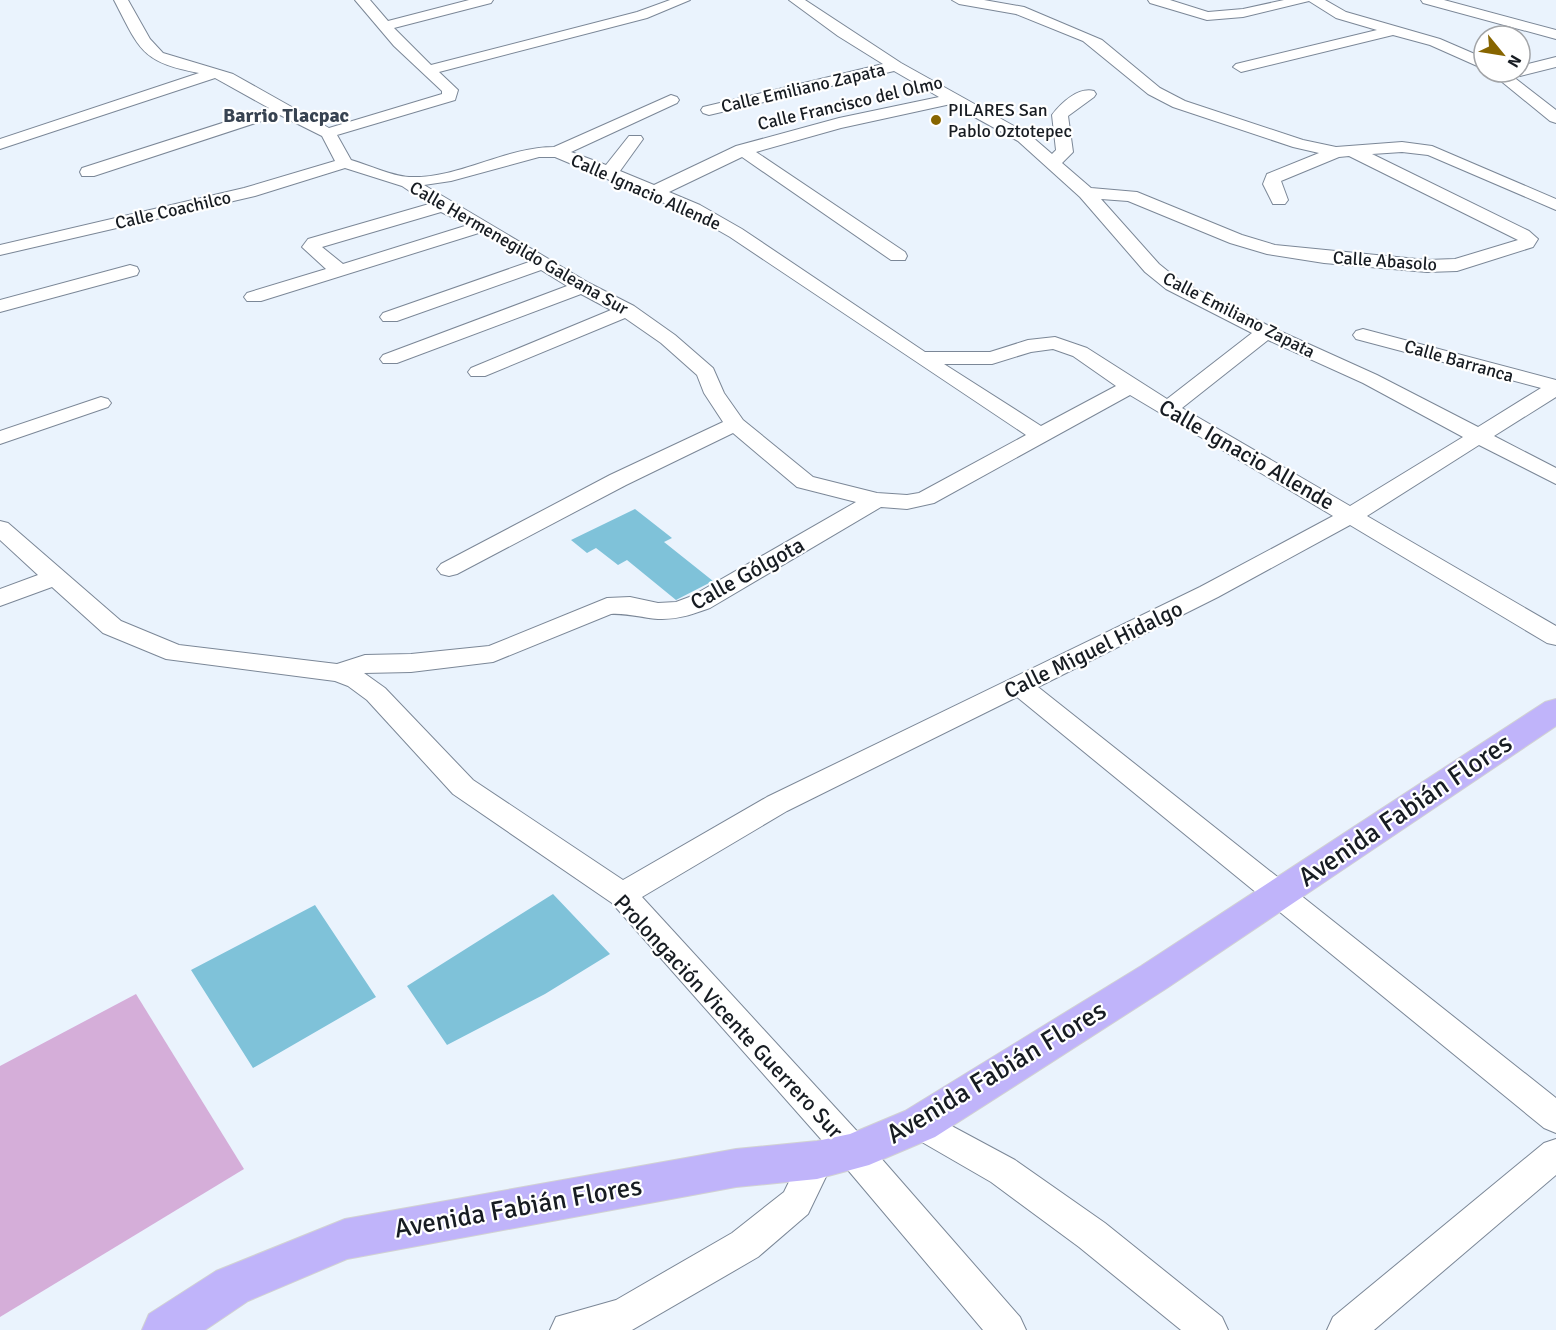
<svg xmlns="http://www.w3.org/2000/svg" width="1556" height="1330" font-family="Signika,sans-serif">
<rect width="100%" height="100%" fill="#eaf3fd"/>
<path fill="#d5aed9" d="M136,994L244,1169L0,1317V1066Z"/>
<path fill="#7fc2d9" d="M635,509L672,538L664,542L713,581L676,600L627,560L618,565L596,548L587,553L571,540Z
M553,894L610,954L545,994L447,1045L407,986Z
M315,905L376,997L253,1068L191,970Z"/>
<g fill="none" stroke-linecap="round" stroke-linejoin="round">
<defs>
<path id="minor" d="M114,0H128L150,39L163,53L233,74L329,128L442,94V91L394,46L355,0H370L388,21L469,0H493L491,3L394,28L431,65L637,12L670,0H690L647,18L439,72L458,90L455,100L337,135L351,160C369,165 391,176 409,177C459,179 505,147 554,147L671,95L677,97L679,100L677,103L571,152L606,165L629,136H641L643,139L620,171L654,185L736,146L839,118L939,97L894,71L709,115L703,113L701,110L703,107L883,64L838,36L789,0H805L901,63L1030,135L1052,154L1056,150L1052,115C1061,103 1078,87 1094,91L1096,94L1094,97L1068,116L1073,152L1062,163L1091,188L1137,192L1242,235L1275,245L1427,260L1455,259L1518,240L1349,156L1339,157L1281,181L1288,200L1285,204H1273L1263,184L1267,174L1319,153L1293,147L1173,107L1148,94L1083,41L1016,14L959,4L952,0H984L1024,7L1102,40L1160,88L1185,101L1303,140L1336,147L1402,142L1432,146L1556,199V210L1428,155L1402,152L1372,154L1529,231L1538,239L1533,247L1457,271L1427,272L1324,263L1267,254L1230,243L1128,201L1101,199L1159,264L1180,281L1273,328L1377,375L1478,427L1541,388L1356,339L1353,335L1356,331L1363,329L1556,380V397L1494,436L1556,468V484L1479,445L1367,516L1556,626V645L1547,643L1350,525L1218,597L1038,687L1556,1098V1133L1544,1128L1017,697L787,811L642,897L866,1141L1020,1317L1026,1330H983L842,1163L612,903L453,794L367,700L348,686L335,681L166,659L103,633L52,587L0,606V589L38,575L0,540V521L8,523L121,621L179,645L337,664L365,655L411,654L489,646L607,598L630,597L658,603L676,602L692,596L856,502L797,487L733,433L626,485L457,574L449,576L441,574L437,569L441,564L610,475L723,422L704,393L697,375L661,343L625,318L485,376H471L468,372L471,368L611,310L581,294L397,363H383L380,359L383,355L567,286L541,270L397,321H383L380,317L383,313L529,262L482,232L261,301H247L244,297L247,293L326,269L302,247L308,239L429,204L402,186L345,168L255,196L0,255V245L244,188L335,161L322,136L280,115L94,176H82L80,172L82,168L269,108L215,78L0,149V139L199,73C141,62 140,50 114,0ZM951,104L1018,141L1080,197L1145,272L1166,289L1252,333L1167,399L1087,348L1055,337L1028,340L990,352H925L742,229L700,205L669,192L742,157L891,260H905L907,256L905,252L756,152L841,128ZM539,157H555L688,213L730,237L1026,435L919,493L907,495L877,493L813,477L743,420L724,393L713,368L675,335L634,306L589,283L424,185L451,181ZM441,212L468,225L343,264L322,247ZM1268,340L1363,383L1463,437L1350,506L1182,408ZM1053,349L1073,356L1116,386L1041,426L944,364H992L1031,352ZM1130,395L1333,516L1200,587L767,797L623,880L473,780L385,688L364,673L411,672L493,662L611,614C628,613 642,618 658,619C677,620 693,614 710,608L881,507L907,509L934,503Z
M1148,0H1170L1208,12L1243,9L1284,0H1325L1346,12L1440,39L1484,58V69L1430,45L1393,35L1241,72L1233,67L1236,64L1377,30L1336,18L1309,1L1243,17L1207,20L1150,3Z
M1421,0H1444L1556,30V39L1423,3Z
M1556,57V67L1520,76L1513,72H1520V66Z
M1490,72H1507L1556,110V123L1550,121Z
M130,265L137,267L139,271L137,275L0,312V300Z
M101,397L108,399L111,403L108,407L0,444V431Z
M920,1109L1015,1160L1105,1223L1222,1317L1228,1330H1181L1079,1247L991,1182L908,1134L903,1124L908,1114Z
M1556,1139V1175L1374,1330H1327L1333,1317L1544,1143Z
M817,1145L829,1149L834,1160L808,1214L758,1257L632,1330H550L556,1317L616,1300L732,1233L784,1192L805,1149Z"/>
<path id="major" d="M1556,699V726L1167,988L935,1137L869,1165L817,1179L736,1187L347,1259L248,1301L205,1330H142L149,1314L216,1271L345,1219L736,1149L817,1141L850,1134L905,1111L1141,966L1545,702Z"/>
</defs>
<use href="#minor" stroke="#7b8797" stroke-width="2"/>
<use href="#major" stroke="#d1d2d3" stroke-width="2"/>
<use href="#minor" fill="#fff" fill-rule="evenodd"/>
<use href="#major" fill="#c0b4fa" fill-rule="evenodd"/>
</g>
<circle fill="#876500" stroke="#fff" stroke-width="2" cx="936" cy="120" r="6"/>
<g text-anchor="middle" stroke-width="4.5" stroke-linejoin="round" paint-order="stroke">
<g font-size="18" fill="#171c22" stroke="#fff">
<text transform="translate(803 88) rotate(-13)" y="6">Calle Emiliano Zapata</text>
<text transform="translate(850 103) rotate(-13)" y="6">Calle Francisco del Olmo</text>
<text transform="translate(646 192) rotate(24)" y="6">Calle Ignacio Allende</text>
<text transform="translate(173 210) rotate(-13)" y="6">Calle Coachilco</text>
<text transform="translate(519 248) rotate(30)" y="6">Calle Hermenegildo Galeana Sur</text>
<text transform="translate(1385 261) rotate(4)" y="6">Calle Abasolo</text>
<text transform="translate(1239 315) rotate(27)" y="6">Calle Emiliano Zapata</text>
<text transform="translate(1459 361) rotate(16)" y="6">Calle Barranca</text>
</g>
<g font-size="18" fill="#171c22" stroke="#fff" text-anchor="start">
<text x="948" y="116">PILARES San<tspan x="948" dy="21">Pablo Oztotepec</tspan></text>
</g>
<g font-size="20" font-weight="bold" fill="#384351" stroke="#fff">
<text x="286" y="122">Barrio Tlacpac</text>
</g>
<g font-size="22" fill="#171c22" stroke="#fff">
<text transform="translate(1247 454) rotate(30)" y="8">Calle Ignacio Allende</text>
<text transform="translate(747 573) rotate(-29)" y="8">Calle Gólgota</text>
<text transform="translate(1093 649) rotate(-26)" y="8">Calle Miguel Hidalgo</text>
<text transform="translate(729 1016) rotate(47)" y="8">Prolongación Vicente Guerrero Sur</text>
</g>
<g font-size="27" fill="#171c22" stroke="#fff">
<text transform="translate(1405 810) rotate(-34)" y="9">Avenida Fabián Flores</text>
<text transform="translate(996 1072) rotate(-31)" y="9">Avenida Fabián Flores</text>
<text transform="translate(518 1207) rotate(-10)" y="9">Avenida Fabián Flores</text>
</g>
</g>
<g transform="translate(1502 54) rotate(120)"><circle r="28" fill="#ffffff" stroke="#a2a4a7" stroke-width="1.5"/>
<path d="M0-4.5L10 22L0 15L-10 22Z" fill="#876500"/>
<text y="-9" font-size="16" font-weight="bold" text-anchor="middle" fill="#171c22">N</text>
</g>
</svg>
